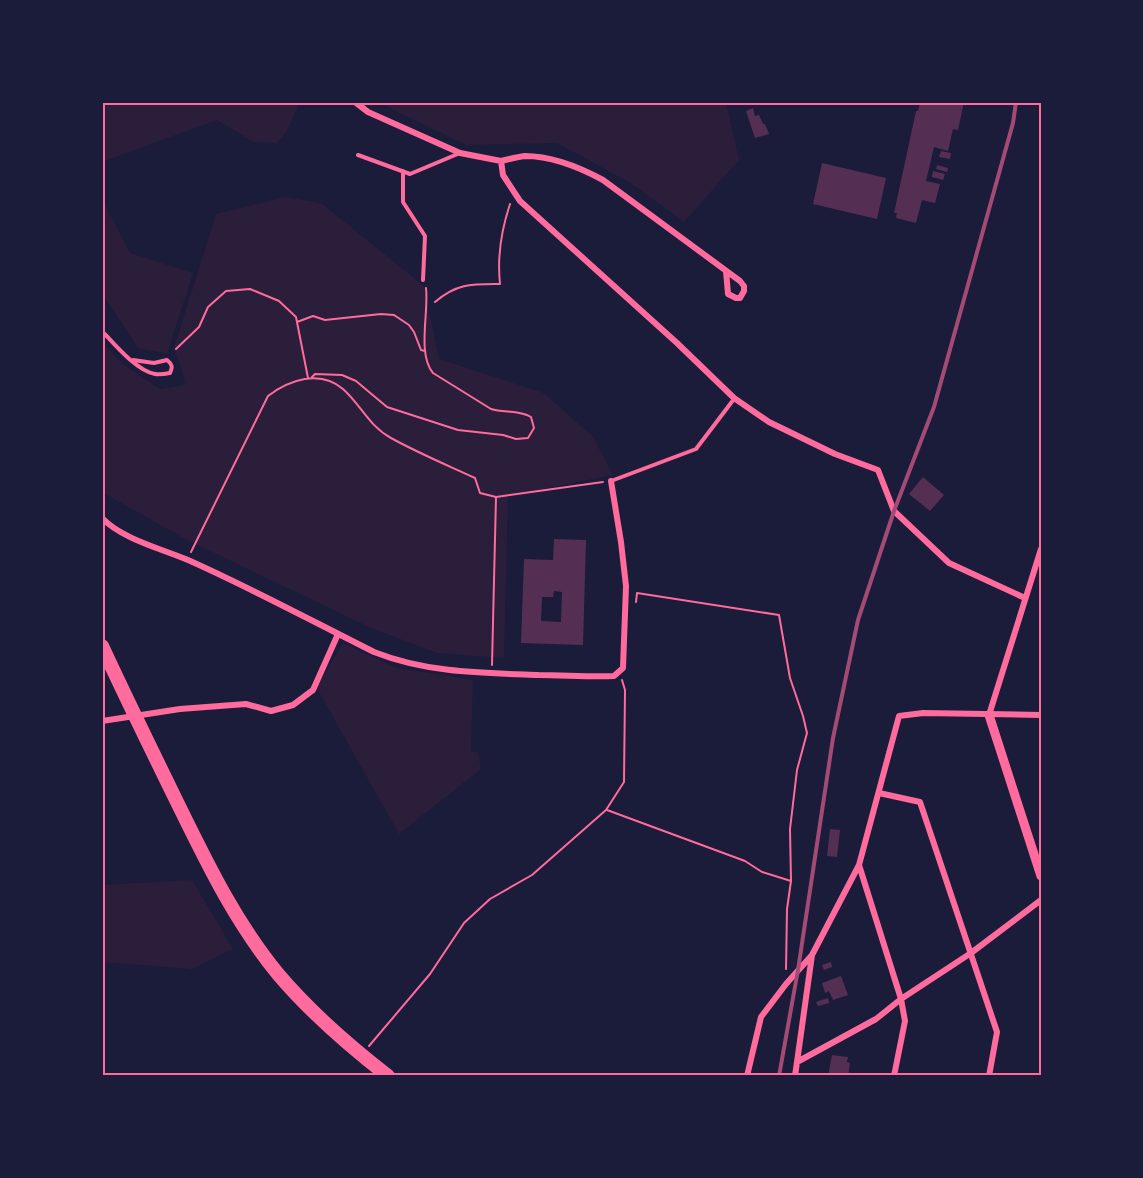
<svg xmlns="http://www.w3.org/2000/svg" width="1143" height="1178" font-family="Quicksand,sans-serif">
<rect width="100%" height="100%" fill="#1b1b3a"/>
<path fill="#2a1e3b" d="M102,102H300L287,131L277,143L254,142L217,120L102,162Z
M382,102H726L739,160L684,222L632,184L557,143L466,145L392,109Z
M285,197L321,203L424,286L439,359L544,393L593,437L613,475L508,496L504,658L437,653L371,628L187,540L102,492V342L123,364L160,389L185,385L182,370L174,348L216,214Z
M102,199L130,253L193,273L167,354L138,348L102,293Z
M343,643L397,668L473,680L471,751L478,752L481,769L399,834L320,694L318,685Z
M192,880L233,949L192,969L102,962V885Z"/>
<path fill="#542f53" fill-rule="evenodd" d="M920,102H964L958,130L953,129L948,151L934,147L926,181L940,184L935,203L922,200L916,223L896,218L897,213H894L916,111H918Z
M753,108L755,116L759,115L763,124H765L769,134L755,138L746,111Z
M941,151L951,153L950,159L939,157Z
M822,163L886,178L877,219L813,204Z
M937,165L948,168L947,172L936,169Z
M933,171L945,174L943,180L932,177Z
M923,477L944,495L930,511L909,494Z
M554,539L586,540L583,645L521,643L524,559L553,560ZM554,591L562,592L561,622L541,621L542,597H553Z
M830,829L840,830L837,857L827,856Z
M831,962L832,967L824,970L822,965Z
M841,976L848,995L833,1000L829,991L825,993L822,983Z
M828,998L829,1003L818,1006L816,1002Z
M832,1055L848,1057L847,1062L850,1063L848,1076H828Z"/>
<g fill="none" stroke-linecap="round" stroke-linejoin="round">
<path stroke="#ff6b9d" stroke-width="2" d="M435,302C457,283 472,284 500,284C497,256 501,231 510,204
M297,322L313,316L325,320L381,314L394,315L409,325L414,332L421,350L425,351
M176,349L199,327L208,307L226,291L250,289L279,301L296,317L308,378
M312,377L315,374L342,375L356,381L387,407L458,430L503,435L516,439L528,438L534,428L531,417C519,410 504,413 491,409L433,373C417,354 429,312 426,288
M191,552L268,396C289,380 320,369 343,389C361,405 369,426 391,438C418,453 447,465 475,478L480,493L496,497L603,482
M636,602L637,593L779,615L790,678L803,716L807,733L797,770L790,829L791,881L787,909L786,969
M492,665L496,497
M607,810L745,861L762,872L791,881
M369,1046L430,974L464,923L490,899L532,875L606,810L624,782L625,690L622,680"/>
<path stroke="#ff6b9d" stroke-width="4" d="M358,155L410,174L460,153
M403,171V202L425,236L423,280
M102,331C115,345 137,371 155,374C160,375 165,374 170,373C173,367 172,364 167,360L154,363L133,360
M611,481L696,449L734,399"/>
<path stroke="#ff6b9d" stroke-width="6" d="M355,102L368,112L460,153L501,161L503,175L520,201L677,343L734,398L769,422L835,454L878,470L894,511L949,563L1025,598
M501,161C509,159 517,157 525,156C553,156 579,167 603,180L740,281L744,286V291L740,298H736L728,294L726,271
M102,518C122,539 162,549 188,560C251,588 312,621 374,652C427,673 482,673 539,675C564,675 589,677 614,676L623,668L626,586L621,542L611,481
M989,715L1041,549
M102,721L180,709L246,704L271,711L293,705L313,690L338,634
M879,793L920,802L997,1032L989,1076
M859,865L901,999L905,1021L894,1076
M797,1062L812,955L859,865L899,716L923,713L1041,715
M747,1076L761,1017L786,984L812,955
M795,1076L797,1062L876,1019L901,999L971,953L1041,900"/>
<path stroke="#ff6b9d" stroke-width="9" d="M989,715L1041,876"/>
<path stroke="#ff6b9d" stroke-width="14" d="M102,646C127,700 153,753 179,806C208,865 236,923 278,974C311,1013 348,1045 388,1076"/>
<path stroke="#a44b75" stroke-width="4" d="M779,1076L798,970L833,738L858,620L894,511L934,407L1013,123L1016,102"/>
</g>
<rect width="1143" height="1178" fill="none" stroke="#1b1b3a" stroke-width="207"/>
<rect x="104" y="104" width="936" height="970" fill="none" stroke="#ff6b9d" stroke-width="2"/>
</svg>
